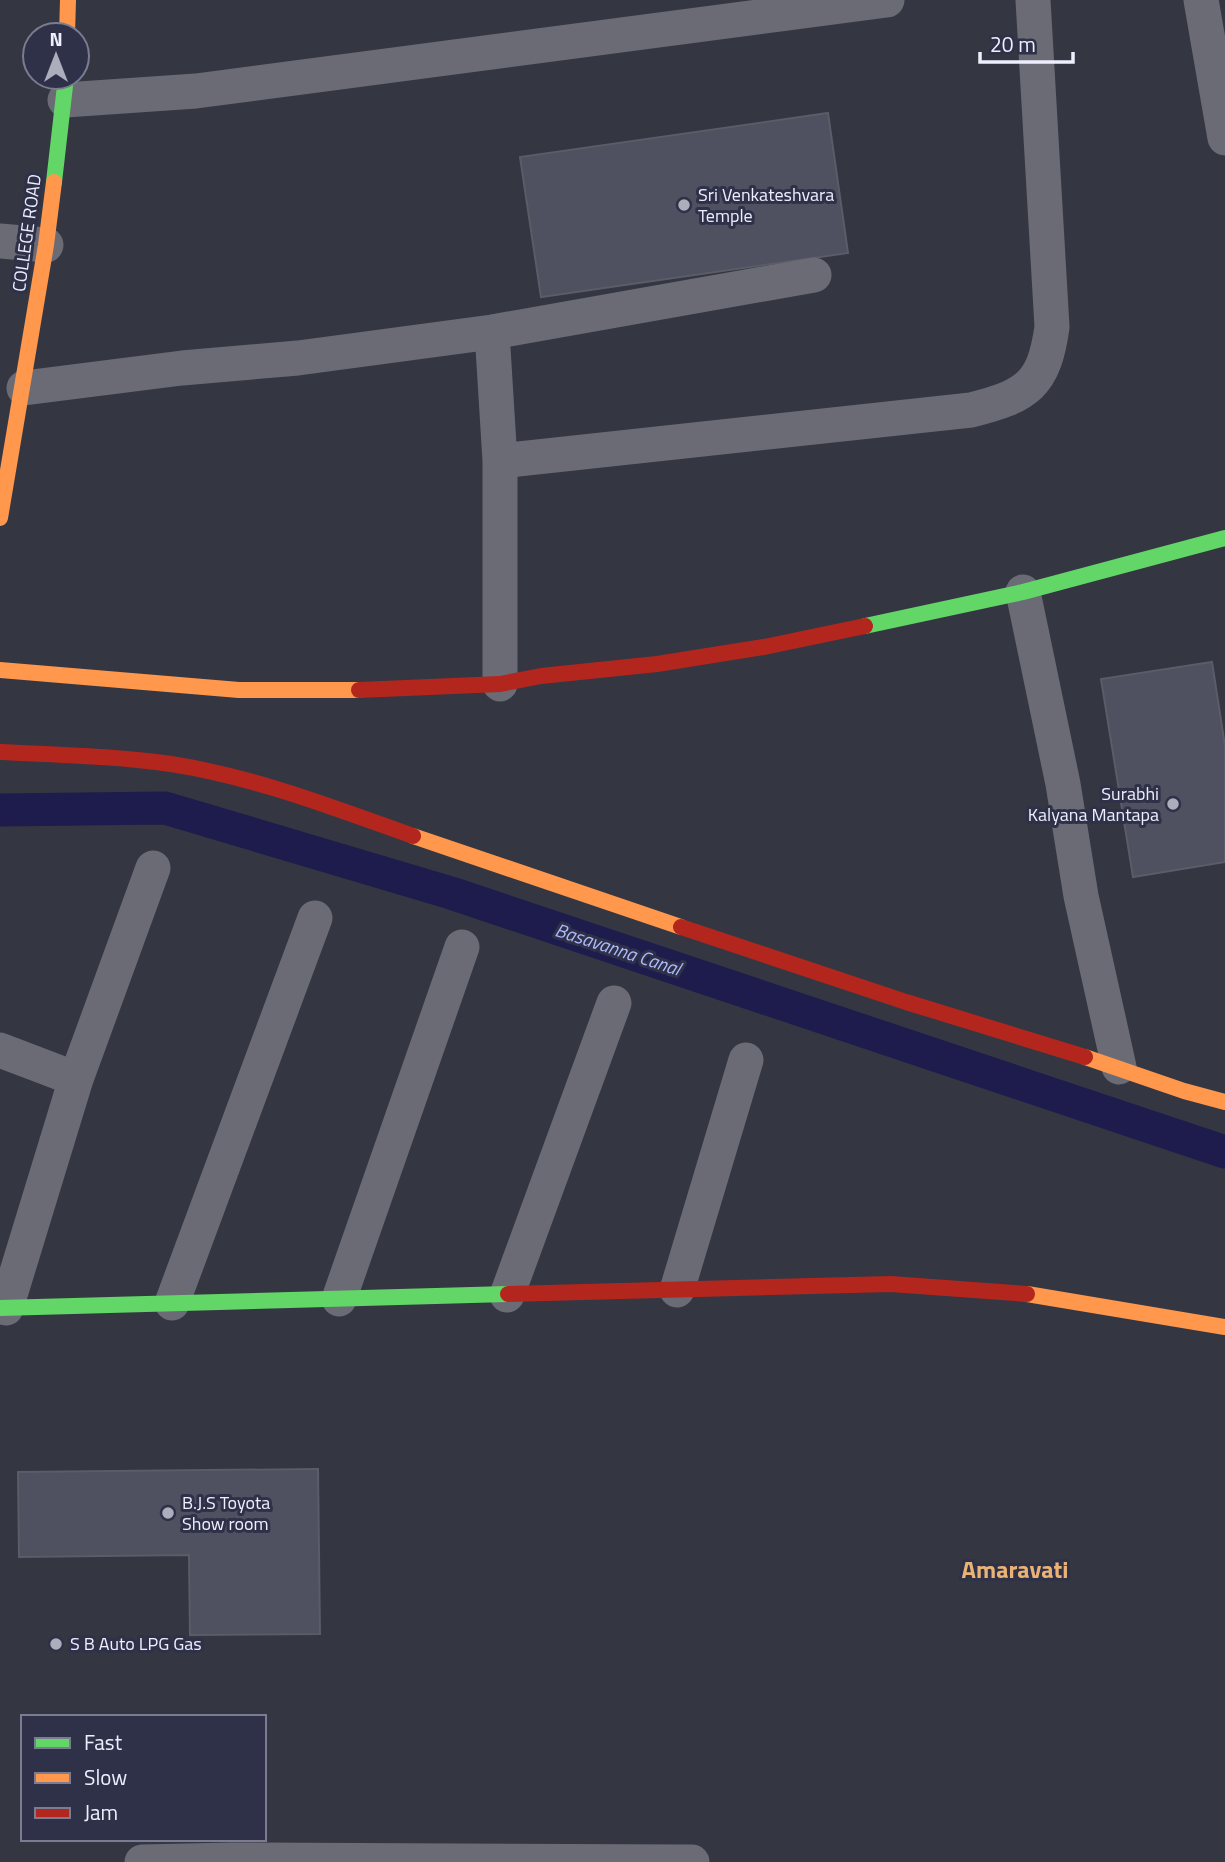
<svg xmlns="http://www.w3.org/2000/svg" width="1225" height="1862" font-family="'Titillium Web',sans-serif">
<rect width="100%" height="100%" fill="#343642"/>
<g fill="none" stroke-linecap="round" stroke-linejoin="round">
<path stroke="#1d1c4c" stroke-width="33" d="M0,810L165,808L451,893L1225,1152"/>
</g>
<path fill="#4f5060" stroke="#5a5c67" stroke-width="2" d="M828,113L848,253L541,297L520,157Z
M1212,662L1225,746V862L1133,877L1101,679Z
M318,1469L320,1634L190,1635L189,1555L19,1557L18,1472Z"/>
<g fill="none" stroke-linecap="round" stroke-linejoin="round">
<path stroke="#6a6b75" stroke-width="35" d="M1201,0L1225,138
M65,100L196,91L887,0
M0,241L46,245
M492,332L500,461V684
M24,388L182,368L298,358L492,332L814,275
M500,461L971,410C1027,396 1044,385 1052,327L1033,0
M1023,592L1063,784L1081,896L1119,1067
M0,1050L76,1079
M677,1290L746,1060
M507,1295L614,1003
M339,1299L462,947
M172,1303L315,918
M6,1308L76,1079L153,868
M142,1862L231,1860L692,1862"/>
<path stroke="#63d668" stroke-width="16" d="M54,182L66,77
M865,626L1023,592L1225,538
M0,1308L508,1294"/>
<path stroke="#ff974d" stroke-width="16" d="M67,35L68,0
M0,518L46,245L54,182
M0,670L239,690H359
M413,836L681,927
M1085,1057L1184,1091L1225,1102
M1027,1294L1225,1327"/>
<path stroke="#b3261e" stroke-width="16" d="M359,690L500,684L541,676L657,664L764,647L865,626
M0,752C57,755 115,756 171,764C255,777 334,808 413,836
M681,927L906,1002L1085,1057
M508,1294L891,1284L1027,1294"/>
</g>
<g fill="#acaebc" stroke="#2e3148" stroke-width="2.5">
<circle cx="684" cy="205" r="7"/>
<circle cx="1173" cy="804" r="7"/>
<circle cx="168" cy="1513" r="7"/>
<circle cx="56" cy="1644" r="7"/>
</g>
<g text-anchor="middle" stroke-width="6" stroke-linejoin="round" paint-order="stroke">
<g font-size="18" fill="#edeffe" stroke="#2e3148" text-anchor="start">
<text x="698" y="201">Sri Venkateshvara<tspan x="698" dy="21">Temple</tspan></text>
<text x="1159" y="800" text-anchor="end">Surabhi<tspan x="1159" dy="21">Kalyana Mantapa</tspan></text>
<text x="182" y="1509">B.J.S Toyota<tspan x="182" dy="21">Show room</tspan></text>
<text x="70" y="1650">S B Auto LPG Gas</text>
</g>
<g font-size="18" fill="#edeffe" stroke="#2e3148">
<text transform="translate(27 233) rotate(-82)" y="6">COLLEGE ROAD</text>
</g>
<g font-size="19" font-style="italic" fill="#b1baff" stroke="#2e3148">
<text transform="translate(618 949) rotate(18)" y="7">Basavanna Canal</text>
</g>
<g font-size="24" font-weight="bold" fill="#e9b376" stroke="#2e3148">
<text x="1015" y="1578">Amaravati</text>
</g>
</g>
<rect x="21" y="1715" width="245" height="126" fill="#2e3148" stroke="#7a7d91" stroke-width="2"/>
<rect x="35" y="1738" width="35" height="10" fill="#63d668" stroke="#7a7d91" stroke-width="2"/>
<text x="84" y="1750" font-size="21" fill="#edeffe">Fast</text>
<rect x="35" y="1773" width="35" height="10" fill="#ff974d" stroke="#7a7d91" stroke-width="2"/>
<text x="84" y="1785" font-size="21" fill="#edeffe">Slow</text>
<rect x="35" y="1808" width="35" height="10" fill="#b3261e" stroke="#7a7d91" stroke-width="2"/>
<text x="84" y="1820" font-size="21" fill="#edeffe">Jam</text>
<g transform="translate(56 56)"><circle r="33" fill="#2e3148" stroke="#7a7d91" stroke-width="2"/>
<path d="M0-5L12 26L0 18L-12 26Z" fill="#acaebc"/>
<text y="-10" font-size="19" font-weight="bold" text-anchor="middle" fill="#edeffe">N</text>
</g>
<path d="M980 52v10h93v-10" fill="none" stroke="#edeffe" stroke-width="3.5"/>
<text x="990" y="52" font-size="21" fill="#edeffe" stroke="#2e3148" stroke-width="5" paint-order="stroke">20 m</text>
</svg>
